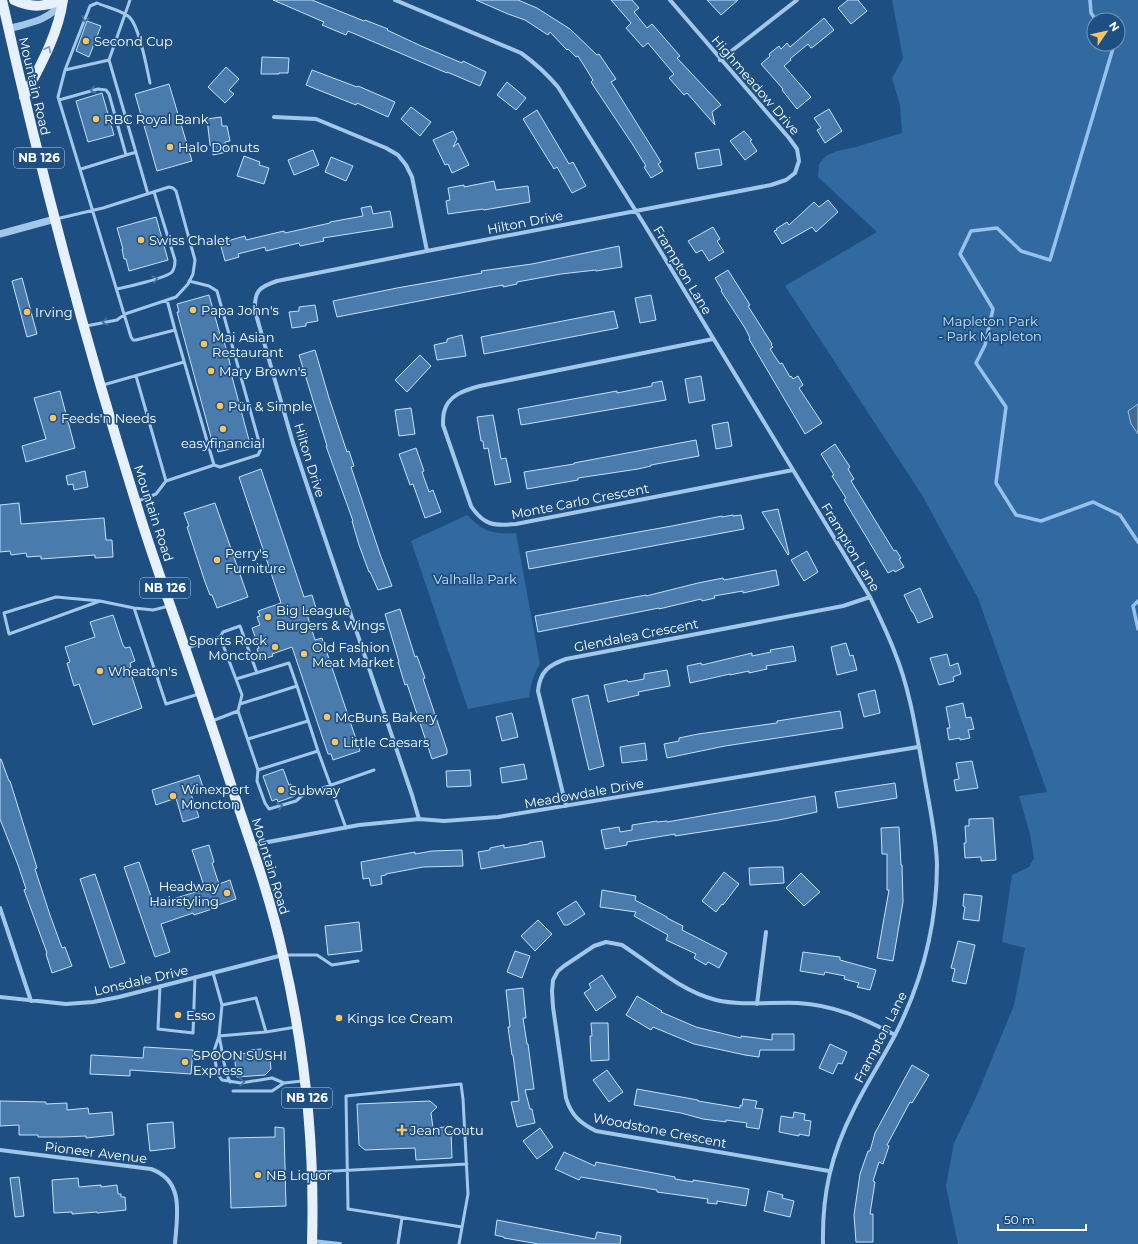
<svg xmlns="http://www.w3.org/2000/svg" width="1138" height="1244" font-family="Montserrat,sans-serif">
<rect width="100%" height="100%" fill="#1e4f82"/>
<path fill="#3169a1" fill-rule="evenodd" d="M892,0H1138V1244H958L946,1186L954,1143L977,1095L1014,1005L1025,948L1002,942L1012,875L1029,867L1034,858L1030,834L1019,796L1047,792L978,598L922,495L785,286L877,232L818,177L819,164L826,156L837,151L856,147L902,133L900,105L892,78L903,58ZM1094,20H1118V44H1094Z
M467,515C484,532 491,534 516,533L540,664C533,675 531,685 529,697L468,709L411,541Z"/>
<path fill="#466a8f" stroke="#97c2eb" d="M1138,404V434L1131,424L1128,411Z"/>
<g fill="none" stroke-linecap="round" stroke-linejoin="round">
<path stroke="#97c2eb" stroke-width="3.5" d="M1090,0L1091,13L1096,20
M1113,44L1114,45L1050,260L1021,251L997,228L971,231L960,254L993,309L985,345L976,363L1006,407L996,483L1016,515L1041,521L1093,502L1120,515L1138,542
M1138,601L1133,606L1138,629"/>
</g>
<path fill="#4a7bad" stroke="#c8e0f7" d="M273,0H312L364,21L365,20L388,29L387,30L419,45L462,63L463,61L486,72L480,86L447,72V73L348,31L346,35L322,25L324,22Z
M476,0H518L537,8L570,29L597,55L599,54L616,79L611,82L661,162L658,164L663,171L651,178L644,167L646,166L633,145L591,82L593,80L578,56L576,57L568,49L567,50L550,32L548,35L525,20L508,14Z
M611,0H632L639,8L634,12L647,28L652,24L680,56L677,58L721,105L712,112L715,125L687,93L684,95L669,78L674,74L648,43L643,47L626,28L631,23Z
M707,0H738L721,15Z
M848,0H858L867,11L851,24L838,8Z
M824,18L834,30L813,47L811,48L808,44L790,59L791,60L784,66L811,97L797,109L782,90L783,89L761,64L770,56L769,54L779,46L781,49L787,43L790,47Z
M87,21L101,26L89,57L76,51Z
M262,57L289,58L288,73H279V74H261Z
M226,67L239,79L229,90L234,94L225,103L208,87Z
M312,70L357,87L358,86L395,102L388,117L357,103L356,105L306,85Z
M507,82L526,98L516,110L497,95Z
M169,84L192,161L157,171L135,94Z
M102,93L114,135L88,142L76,101Z
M411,107L431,122L420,136L401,119Z
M829,109L842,131L825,143L817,130L821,128L814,118Z
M537,110L569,164L573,162L586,186L572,193L557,167L554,169L523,119Z
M221,117L222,126H227L230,141L225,142L227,152L213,155L211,145H210L207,119Z
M453,131L457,139L453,147L458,143L469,165L452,173L448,164L445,165L433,140Z
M744,131L752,140L750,141L757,151L745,160L730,141Z
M719,149L722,165L698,169L695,153Z
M313,150L319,165L294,175L288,160Z
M244,156L260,162L259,165L269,168L264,184L237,176Z
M331,157L353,166L346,181L325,172Z
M494,181L496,190L528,186L530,202L484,210L483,209L448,214L446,201L450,200L448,188L464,185V187Z
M828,200L838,212L816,232L812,227L782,244L774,231L777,230L776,229L787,222L789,225L814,202L819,207Z
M371,206L373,214L390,211L393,227L323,238L324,241L300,246L299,243L266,251L265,247L238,254L239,257L225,261L220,243L245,236L246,240L284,231L285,233L330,223V222L363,216L361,208Z
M156,217L168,260L129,271L126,259H124L122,249H123L117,228Z
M713,227L720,239L717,241L724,252L709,261L702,250L696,253L688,241Z
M619,246L622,267L596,271V270L561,274L517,282V284L503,287V285L476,290L337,317L333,301L397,288L482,273L481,271L532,264Z
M728,270L750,305L748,306L772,344L771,345L773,347L770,349L780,364L782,363L790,377L791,376L793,379L798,376L803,385L799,388L822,423L805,434L749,339L750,338L745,328L721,291L722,290L715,278Z
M22,278L37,334L27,337L12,281Z
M209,295L221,338H223L228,355L232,373H231L250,444L218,452L216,444L213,445L177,312H179L177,304Z
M651,295L656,320L640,323L635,298Z
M315,305L318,321L306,323V326L292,328L289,312L299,311V307Z
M614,311L618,328L484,354L481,337Z
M462,335L466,356L437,360L434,345L447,342V339Z
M315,350L329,398L347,452L349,451L354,466L351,467L380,554L392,586L378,590L370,572H369L359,545L352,521H353L326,446H327L299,355Z
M420,355L431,366L407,392L395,380Z
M701,376L705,400L689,403L685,379Z
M662,381L666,400L521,425L518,409L617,391V393L652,386V383Z
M60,391L75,448L26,462L22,446L46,439L34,398Z
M411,408L415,434L399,436L395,410Z
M493,415L501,459L506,458L511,482L495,485L488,448L484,449L483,441H481L477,417Z
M728,422L732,446L716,449L712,425Z
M696,440L699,456L651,465V466L638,469L578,478V480L527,489L524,472L574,464V463Z
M835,444L850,467L848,469L854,479L851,481L894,551L896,550L901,558L899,559L904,567L895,572L894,570L888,573L844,500L846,498L832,476L834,475L821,454Z
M416,448L424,471L422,472L429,492L433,490L441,512L425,518L413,484L410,485L399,454Z
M261,469L304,597L312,595L316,608L306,611L315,640L322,638L360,751L333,760L331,754H328L292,647L272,654L273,656L261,660L257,649L259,648L252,628L260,625L257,617L260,616L258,611L281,603L239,477Z
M85,471L88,487L74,490L73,484L68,485L66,476Z
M19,503L21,524L104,518L106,540H112L113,557L95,558V555L41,559V556L27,557L26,553L11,555L10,551L0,552V505Z
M215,503L248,597L217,608L212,595H210L205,582L187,527L189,526L184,513Z
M778,509L789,554L788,555L762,512Z
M733,515V516L741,515L744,529L529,569L526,552L672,526L722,516V517Z
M807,551L818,572L804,581L791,560Z
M776,570L779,585L743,593V591L714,596L715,598L702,601L701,599L659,609V608L538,632L535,616L646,595V596L698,583L723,578L724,580Z
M920,588L933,617L918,623L913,612H912L904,595Z
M400,609L415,657L417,656L425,678L423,679L447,750V754L432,759L407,684L405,685L398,662H399L385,614Z
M113,615L123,645L125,648L130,647L135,661L130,663L131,667L129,668L142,708L93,725L79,684L74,686L67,663L70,662L65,647L95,637L90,622Z
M846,643L850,656L853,655L857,670L837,675L831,647Z
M793,646L796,661L766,666L767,669L749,673V671L730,675V674L690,683L687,666L701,663L702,665L752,653V656L771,652L770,650Z
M947,654L950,666L958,663L961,674L953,677L954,681L939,685L930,658Z
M667,670L670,686L638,692L639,695L608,702L604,685L627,680L628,682L644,679V674Z
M875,690L880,713L864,717L858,694Z
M588,695L604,766L589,770L572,699Z
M963,703L966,718L971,717L974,729L968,730L970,738L960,740V738L949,740L947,728H950L946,707Z
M840,711L843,728L725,746L667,758L664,744L679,741V738L698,734L777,723V721Z
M512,713L518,737L502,741L496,717Z
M645,743L647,760L622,763L620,747Z
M0,759H1L9,781H10L37,868L35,869L50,915L62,948L65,947L72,966L52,973L46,954L47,953L24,890L26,889L18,865L0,819Z
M972,761L978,788L956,791L954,780L959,779L956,763Z
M524,764L527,779L502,783L500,768Z
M283,769L289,785L291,784L295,796L278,802L277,799L272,801L263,776Z
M470,770L471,786L447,787L446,771Z
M199,775L204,790L191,794L199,817L183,822L176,798L156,805L152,790Z
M895,783L897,798L838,808L835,792Z
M815,796L817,812L779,820L675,836V834L627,842V845L605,849L601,830L619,827L620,832L632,830V825L657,821V822L667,821V822Z
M993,818L996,860L981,861V857L965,858L964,843H966L965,826H969V819Z
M899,827L901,865H902L903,902L893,961L877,958L889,890H887V854H882L881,828Z
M542,841L545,857L481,869L478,852L490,850V848L504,845V848L529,844V843Z
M209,845L214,862L212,863L219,884L230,880L236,899L212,907V909L194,915L193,913L161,924L170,952L155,957L124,867L139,862L154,905L205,889L192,850Z
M462,850L463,866L423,867L386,874V875L381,876L382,884L371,886L369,878L363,879L361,862L415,852V854L432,851Z
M771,867H783L784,883L750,885L749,868Z
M724,872L739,884L723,905L722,904L716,912L702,901Z
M801,873L820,892L804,906L786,888Z
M95,874L125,963L110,968L80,879Z
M602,890L636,896L635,900L667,917V918L683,926L682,930L727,953L719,968L708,962L706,965L694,958L696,954L666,940L668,935L634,916L636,912L600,907Z
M964,894L982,896L979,921L963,919L965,907L963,906Z
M576,901L585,914L568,925H564L557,913Z
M538,920L552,934L535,951L521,936Z
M359,922L362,951L328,955L325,926Z
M958,941L975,945L966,984L952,981L955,969L951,968Z
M515,951L530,956L522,978L507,972Z
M803,952L840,957V960L876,970L870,990L857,987L859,983L844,979L845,976L825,972L824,975L800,971Z
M602,975L616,997L596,1011L584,993L591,988L589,984Z
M523,988L526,1018H523L527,1044H528L534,1089L525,1090L530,1109H532L535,1123L517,1127L511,1102L519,1101L513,1055H512L508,1027H510L506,990Z
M637,996L662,1011L661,1012L696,1027L741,1038V1036L772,1040V1034H794V1050H760L759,1057L745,1055L694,1044L653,1027L651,1030L626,1015Z
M591,1023H608L609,1060L591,1061L590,1036H592Z
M830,1044L847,1052L842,1064L838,1063L833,1074L819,1068Z
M144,1047L193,1050L191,1074L130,1070V1076L90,1074L91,1055L143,1058Z
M261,1049L264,1051L269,1050L271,1069L265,1075L237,1077L234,1055L247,1053L250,1050Z
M912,1065L929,1075L912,1103L910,1102L887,1145L889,1146L883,1164L879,1162L873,1181L875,1182L870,1214H873V1242H856L854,1215L860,1174L868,1151H870L875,1133Z
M607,1070L623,1092L609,1102L593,1080Z
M637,1089L698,1100V1101L740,1108V1105L742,1106L743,1099L757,1101L755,1108L763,1109L759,1129L746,1127L747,1123L726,1120V1122L703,1119L681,1113L634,1105Z
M0,1101L46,1102V1104L67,1103V1110L88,1108L89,1114L112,1112L114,1135L86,1138V1136L62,1137H38V1135H19V1125L0,1126Z
M430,1101L437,1107L431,1113L433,1128L445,1127V1133L451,1132L452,1158L416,1160L415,1148L365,1150L359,1145L357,1104Z
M794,1112L805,1114L804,1120L811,1121L809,1136L799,1134V1136L779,1132L781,1116L793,1118Z
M173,1122L175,1148L150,1151L147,1124Z
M275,1127L284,1128L286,1206L231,1208L229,1138L275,1137Z
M540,1128L553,1147L537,1159L523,1141Z
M564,1152L595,1166L596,1162L675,1177V1179L693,1182V1180L749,1189L746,1206L717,1201V1204L707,1203L708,1199L657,1192V1190L581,1177L579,1180L555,1169Z
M19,1177L24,1216L15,1217L10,1178Z
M78,1178L79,1187L101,1185V1187L117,1185L118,1194H121V1197H125L126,1210L97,1213V1212L72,1214V1212L54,1213L52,1180Z
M768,1191L783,1195L782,1198L794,1201L790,1217L764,1211Z
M497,1220L595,1239L597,1232L621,1236L620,1244H539L504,1238V1237L495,1235Z"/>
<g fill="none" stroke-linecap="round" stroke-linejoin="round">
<path stroke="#a3c7e9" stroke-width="3" d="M130,0L109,60L65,70L58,97L131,337L133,340H136L175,330L214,465L220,467L258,455L261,449L217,291L209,286L189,281
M109,60L148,194
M65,70L90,6L97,3C106,7 120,10 128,16C139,23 147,69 150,83
M59,100L98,89L106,90L109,94L126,155
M81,169L136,152
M56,219L103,208L169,187L173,188L176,191L195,260L193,274L188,284L176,297L125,314L117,320L86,326
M117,289C127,287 166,278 172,272C175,268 175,264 175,260L154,192
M167,300L175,330
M136,376L166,481
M103,385L184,362
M138,501L156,494L166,481L214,465
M100,601L9,634L4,613L56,597L100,601L134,608L153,610L169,606
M134,608L166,704L199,694
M220,637L223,632L240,626L257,673
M187,648L220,637L242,695L238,711L258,770L318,751
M236,679L289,663L297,686
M240,704L297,686L318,751L346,828
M212,721L238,711
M248,739L308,721
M258,770L257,781L265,803L269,809L296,801L303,795L374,770
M285,955H317L332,965L358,961
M213,973L222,1005L219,1036L266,1032L296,1027
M160,986L158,1029L193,1033L195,977
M222,1005L256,998L266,1032
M219,1036L214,1051L217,1073L222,1080L241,1083L272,1078L284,1083L302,1081
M219,1036C223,1052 223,1068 230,1082
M233,1091H272L284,1083
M315,1172L467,1164
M398,1244L402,1218
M459,1244L468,1194L463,1099L461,1084L346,1096L348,1209L462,1227"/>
<path stroke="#a3c7e9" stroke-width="4" d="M395,0L521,53C535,63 547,74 558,87L644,224L870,597C879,616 888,634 895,653C910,690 916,731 923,769C928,800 936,832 937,864C937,924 922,982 895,1035C882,1060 866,1084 854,1109C831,1154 822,1194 823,1244
M720,60L797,0
M274,117L316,119L386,148L398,155L406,165L412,177L427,251
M713,339L480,386C465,390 448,395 444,412C443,416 443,421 443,425L471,506C484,526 495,526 516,524L793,470
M566,806L538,691C540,671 549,665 566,659L843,606L870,597
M419,819L412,795L311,497L293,443L255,311C254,291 259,287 277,281L427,251L771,185L786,180L795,173L799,161L797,149L789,138L670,0
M252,845L359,825L390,822L419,819L444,821L498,817L918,747
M0,908L31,1001
M0,997L66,1004L93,1002L119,997L283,955
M757,1004L766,932
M0,1150L151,1169C185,1181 177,1215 175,1244
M829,1171L596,1131C580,1123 571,1115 566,1098L553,1007L552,991L553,980L558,971L564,966L594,946L606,942L622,945C651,964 681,991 716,1000C742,1006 771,1002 798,1003C834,1005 863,1018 895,1035
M312,1241L340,1244"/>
<path stroke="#a3c7e9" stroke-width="7" d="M8,29C29,23 49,21 62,2
M0,234L55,219"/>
<path stroke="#e7f1fe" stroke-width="10" d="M2,0C41,175 87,348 141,519C157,570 176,621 193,671C207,712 221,753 234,794C252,847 271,900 283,955C305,1050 315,1147 312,1244
M14,0C33,9 45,6 63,0
M24,97C40,66 58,35 63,0"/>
</g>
<defs><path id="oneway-chevron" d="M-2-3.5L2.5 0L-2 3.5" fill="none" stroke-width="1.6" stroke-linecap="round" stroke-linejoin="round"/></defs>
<g stroke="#4673a1">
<use href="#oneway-chevron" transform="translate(85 19) rotate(111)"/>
<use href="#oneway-chevron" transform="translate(93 90) rotate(167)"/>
<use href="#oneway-chevron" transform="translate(155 279) rotate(-16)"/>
<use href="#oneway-chevron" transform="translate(105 322) rotate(168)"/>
<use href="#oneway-chevron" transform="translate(280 806) rotate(-17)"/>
<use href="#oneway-chevron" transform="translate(242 1082) rotate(-4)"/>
</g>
<use stroke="#7898ba" href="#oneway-chevron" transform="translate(48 49) rotate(-64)"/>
<g fill="#f9c562" stroke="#1e4f82" stroke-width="1.5">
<circle cx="86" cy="41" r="4"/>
<circle cx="96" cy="119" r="4"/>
<circle cx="170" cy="147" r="4"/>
<circle cx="141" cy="240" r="4"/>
<circle cx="193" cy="310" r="4"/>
<circle cx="27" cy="312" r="4"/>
<circle cx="204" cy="344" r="4"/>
<circle cx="211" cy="371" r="4"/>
<circle cx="220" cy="406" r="4"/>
<circle cx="53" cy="418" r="4"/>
<circle cx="223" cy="429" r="4"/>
<circle cx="217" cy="560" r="4"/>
<circle cx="268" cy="617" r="4"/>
<circle cx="275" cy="647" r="4"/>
<circle cx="304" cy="654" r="4"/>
<circle cx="100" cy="671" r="4"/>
<circle cx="327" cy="717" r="4"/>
<circle cx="335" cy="742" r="4"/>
<circle cx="281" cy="790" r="4"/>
<circle cx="173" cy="796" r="4"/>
<circle cx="227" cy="893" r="4"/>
<circle cx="178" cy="1015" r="4"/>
<circle cx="339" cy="1018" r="4"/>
<circle cx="185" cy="1062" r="4"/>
<path d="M400 1124h4v4h4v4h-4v4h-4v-4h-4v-4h4z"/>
<circle cx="258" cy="1175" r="4"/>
</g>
<g text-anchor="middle" stroke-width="3.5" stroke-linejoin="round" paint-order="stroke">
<g fill="#1e4f82" stroke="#bccada" stroke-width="1">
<rect x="14" y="148" width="50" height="20" rx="3"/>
<rect x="140" y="578" width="50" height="20" rx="3"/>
<rect x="282" y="1088" width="50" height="20" rx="3"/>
</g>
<g font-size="12" font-weight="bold" fill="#fff">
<text x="39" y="162">NB 126</text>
<text x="165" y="592">NB 126</text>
<text x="307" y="1102">NB 126</text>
</g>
<g font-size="13" fill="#fff" stroke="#1e4f82" text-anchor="start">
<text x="94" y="46">Second Cup</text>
<text x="104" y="124">RBC Royal Bank</text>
<text x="178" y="152">Halo Donuts</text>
<text x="149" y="245">Swiss Chalet</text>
<text x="201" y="315">Papa John's</text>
<text x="35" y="317">Irving</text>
<text x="212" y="342">Mai Asian<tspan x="212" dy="15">Restaurant</tspan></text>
<text x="219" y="376">Mary Brown's</text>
<text x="228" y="411">Pür &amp; Simple</text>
<text x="61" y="423">Feeds'n Needs</text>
<text x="223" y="448" text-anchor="middle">easyfinancial</text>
<text x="225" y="558">Perry's<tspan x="225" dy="15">Furniture</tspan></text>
<text x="276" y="615">Big League<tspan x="276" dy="15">Burgers &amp; Wings</tspan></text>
<text x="267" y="645" text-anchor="end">Sports Rock<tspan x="267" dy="15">Moncton</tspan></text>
<text x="312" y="652">Old Fashion<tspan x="312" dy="15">Meat Market</tspan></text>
<text x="108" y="676">Wheaton's</text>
<text x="335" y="722">McBuns Bakery</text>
<text x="343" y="747">Little Caesars</text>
<text x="181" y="794">Winexpert<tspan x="181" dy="15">Moncton</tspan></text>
<text x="289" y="795">Subway</text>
<text x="219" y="891" text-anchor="end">Headway<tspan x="219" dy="15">Hairstyling</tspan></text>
<text x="186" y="1020">Esso</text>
<text x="347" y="1023">Kings Ice Cream</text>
<text x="193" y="1060">SPOON SUSHI<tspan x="193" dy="15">Express</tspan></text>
<text x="410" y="1135">Jean Coutu</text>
<text x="266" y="1180">NB Liquor</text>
</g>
<g font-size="13" fill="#fff" stroke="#1e4f82">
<text transform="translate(756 85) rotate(49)" y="5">Highmeadow Drive</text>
<text transform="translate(35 86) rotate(77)" y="5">Mountain Road</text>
<text transform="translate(525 222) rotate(-11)" y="5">Hilton Drive</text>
<text transform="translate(683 270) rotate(59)" y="5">Frampton Lane</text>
<text transform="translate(310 460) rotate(73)" y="5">Hilton Drive</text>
<text transform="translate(580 501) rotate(-11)" y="5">Monte Carlo Crescent</text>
<text transform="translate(154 513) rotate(72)" y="5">Mountain Road</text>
<text transform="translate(851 547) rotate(59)" y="5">Frampton Lane</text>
<text transform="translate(636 635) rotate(-11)" y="5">Glendalea Crescent</text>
<text transform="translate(584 793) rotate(-10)" y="5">Meadowdale Drive</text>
<text transform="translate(271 866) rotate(73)" y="5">Mountain Road</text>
<text transform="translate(141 980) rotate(-13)" y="5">Lonsdale Drive</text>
<text transform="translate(880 1037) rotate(-63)" y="5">Frampton Lane</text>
<text transform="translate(660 1130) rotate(11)" y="5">Woodstone Crescent</text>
<text transform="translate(96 1152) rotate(7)" y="5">Pioneer Avenue</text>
</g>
<g font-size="13" fill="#c8e0f7" stroke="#1e4f82">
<text x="990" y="326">Mapleton Park<tspan x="990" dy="15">- Park Mapleton</tspan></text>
<text x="475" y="584">Valhalla Park</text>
</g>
</g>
<g transform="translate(1106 32) rotate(56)"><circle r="19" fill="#1e4f82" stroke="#7895b4"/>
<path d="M0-3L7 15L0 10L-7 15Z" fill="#f9c562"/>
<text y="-6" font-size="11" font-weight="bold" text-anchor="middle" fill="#ffffff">N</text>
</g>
<path d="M998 1224v6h88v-6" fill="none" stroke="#ffffff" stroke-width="2"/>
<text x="1004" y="1224" font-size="12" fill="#ffffff" stroke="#1e4f82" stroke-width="3" paint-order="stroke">50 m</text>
</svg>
